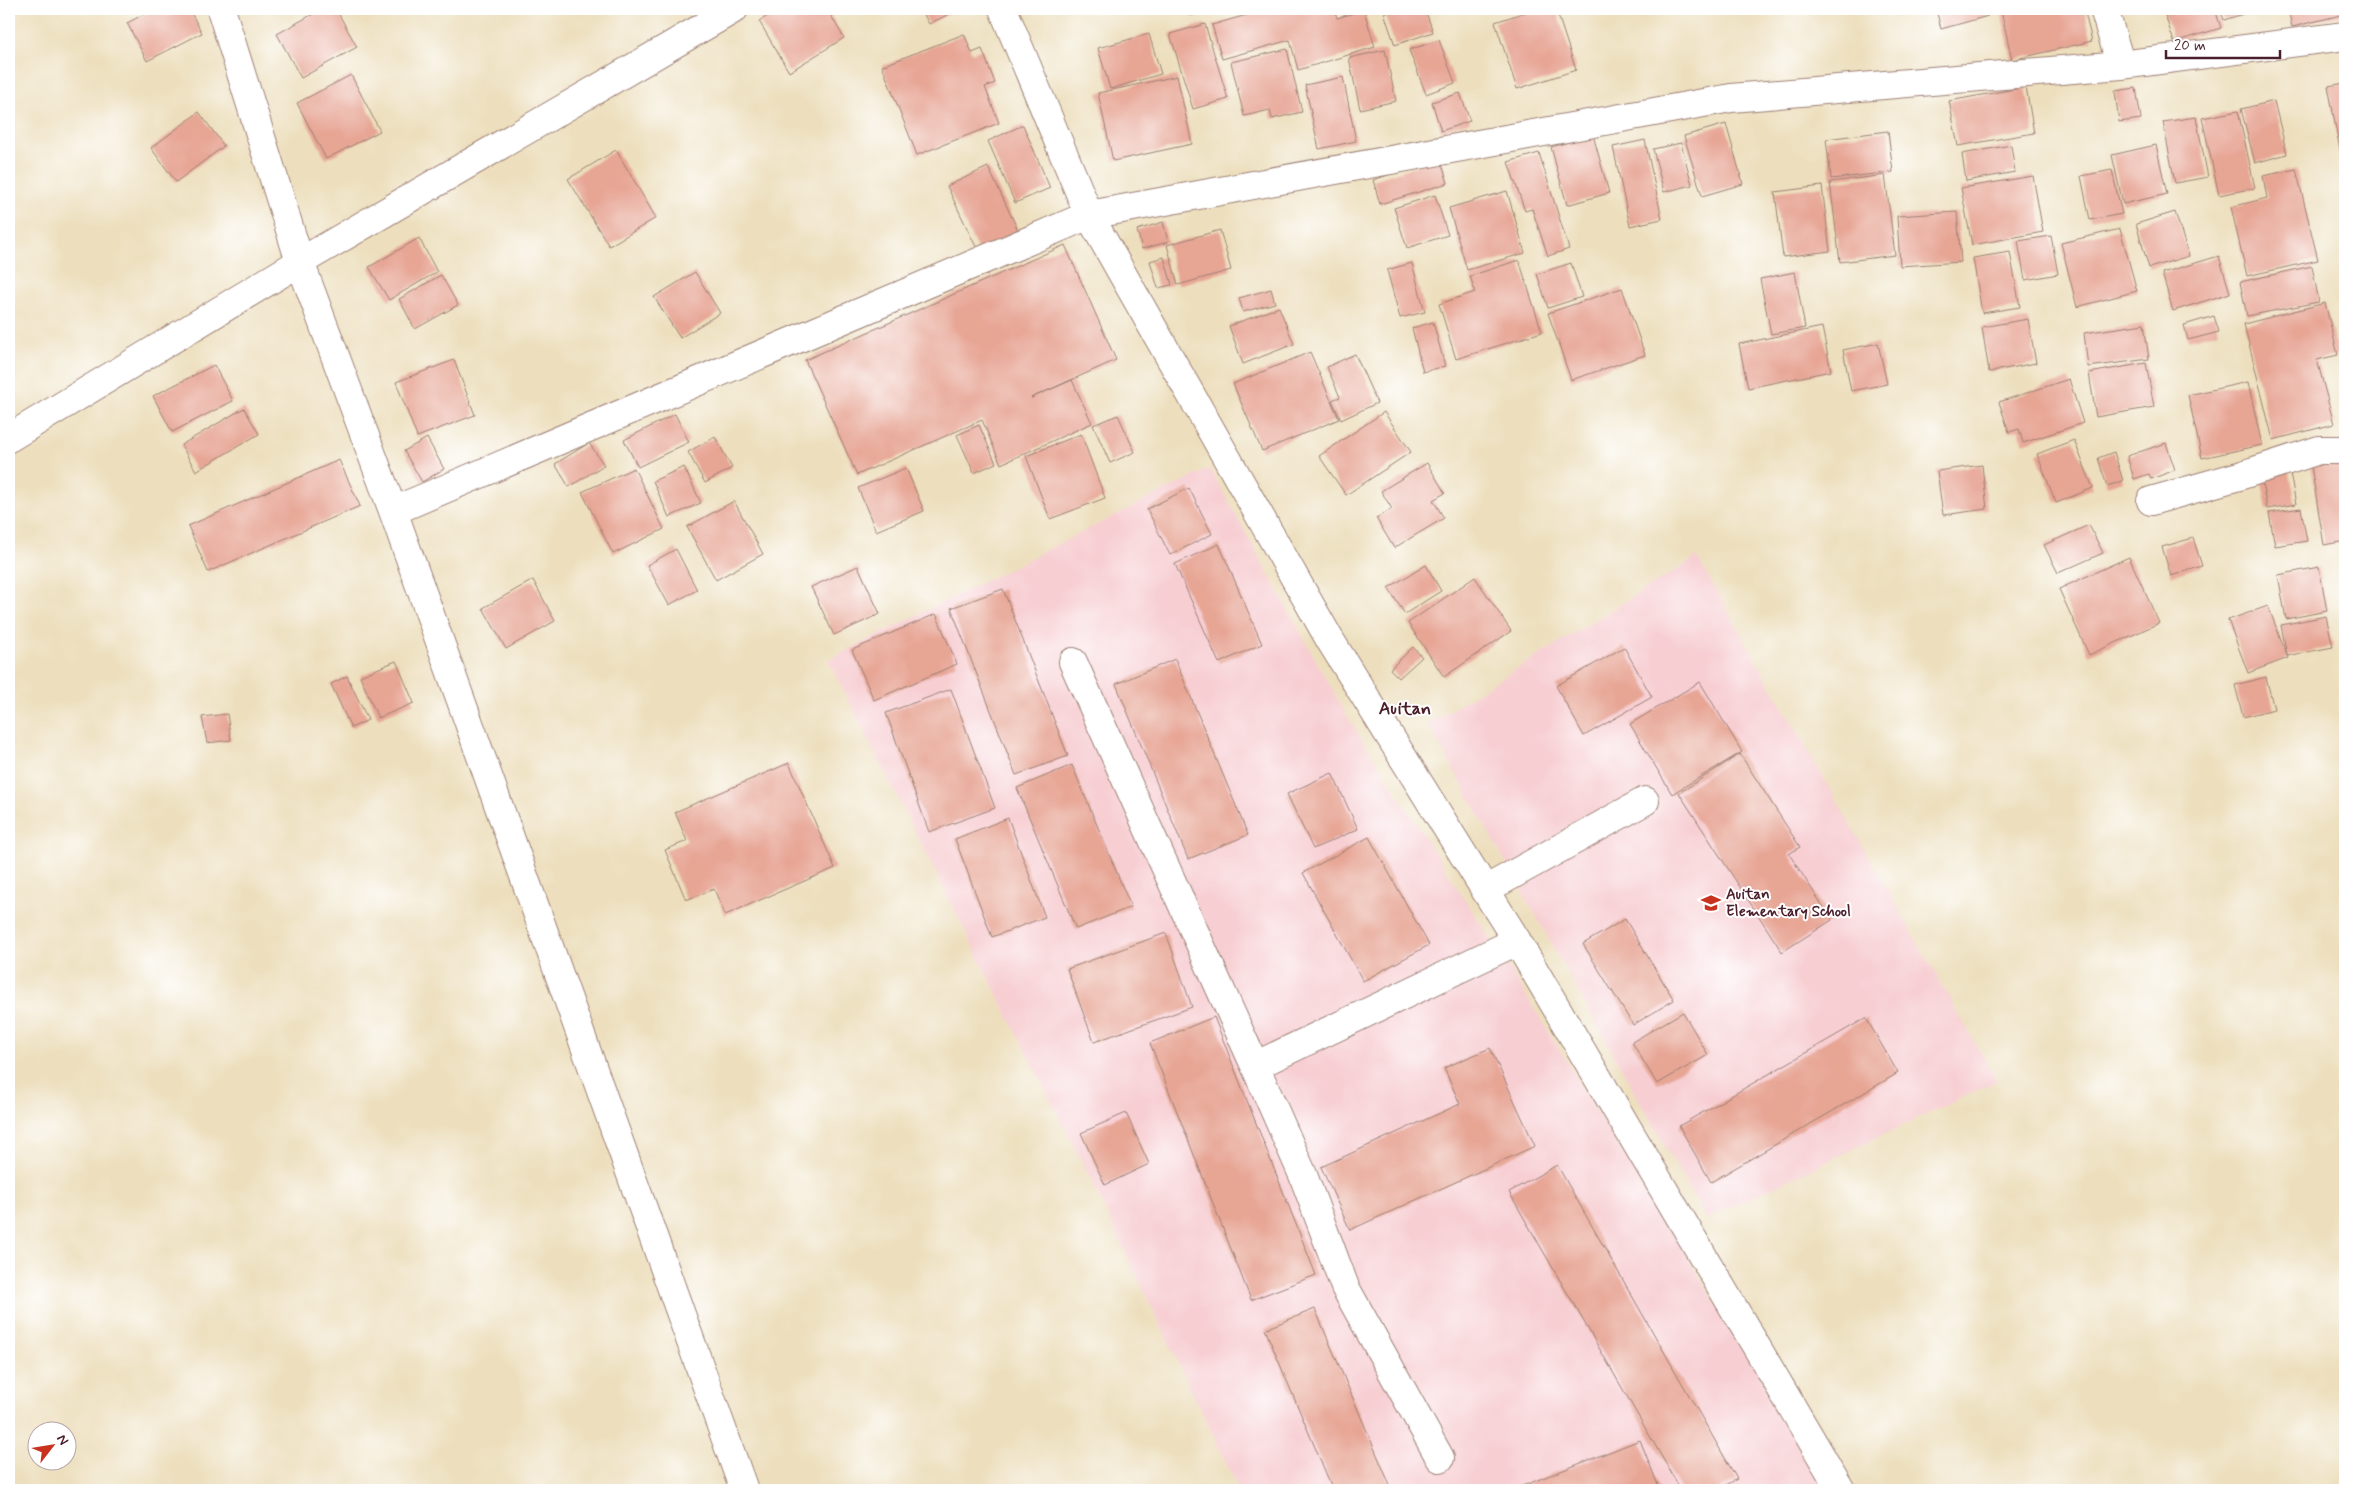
<svg xmlns="http://www.w3.org/2000/svg" width="2354" height="1499" font-family="Mynerve,sans-serif">
<rect width="100%" height="100%" fill="#fff"/>
<filter id="ink" filterUnits="userSpaceOnUse"><feTurbulence type="fractalNoise" baseFrequency=".02" numOctaves="2"/><feDisplacementMap in="SourceGraphic" scale="10" xChannelSelector="R" yChannelSelector="G"/><feConvolveMatrix kernelMatrix="1 2 1 2 8 2 1 2 1" color-interpolation-filters="sRGB"/></filter>
<filter id="wash" filterUnits="userSpaceOnUse"><feTurbulence type="fractalNoise" baseFrequency=".0096" numOctaves="4" result="noise"/><feDisplacementMap in="SourceGraphic" scale="20" xChannelSelector="R" yChannelSelector="G"/><feGaussianBlur stdDeviation="1.12" result="paint"/><feColorMatrix in="noise" values="0 0 0 0 0 0 0 0 0 0 0 0 0 0 0 0 0 1.4 0 .05"/><feComposite in="paint" operator="in"/></filter>
<g filter="url(#wash)">
<rect width="100%" height="100%" fill="#eddfbd"/>
<path fill="#f7cfd3" d="M1210,468L1344,711L1521,987L1831,1490H1239L1089,1176L828,660Z
M1697,557L1997,1081L1706,1219L1428,724Z"/>
<g id="blocks">
<path fill="#e7a594" d="M154,9H189L202,33L147,61L127,23Z
M322,9H336L357,47L301,78L277,34Z
M780,9H827L844,38L789,72L759,21Z
M921,9H959L929,24Z
M1188,9H1214L1190,16Z
M1267,9H1334L1337,18L1364,10L1375,47L1298,70L1290,40L1222,59L1212,25Z
M1398,9H1425L1433,32L1395,45L1384,13Z
M1535,9H1556L1576,70L1517,89L1495,22Z
M1936,9H1986L1988,16L1941,29Z
M2005,9H2084L2092,41L2012,60L2001,10Z
M2163,9H2215L2221,28L2174,42Z
M2220,9H2259L2224,20Z
M2288,9H2345V14L2292,27Z
M1205,24L1228,99L1193,109L1170,34Z
M964,34L972,53L982,49L995,83L985,87L999,123L917,155L882,66Z
M1149,34L1161,74L1110,89L1098,48Z
M1439,40L1455,83L1426,94L1409,50Z
M1287,49L1302,112L1272,119L1270,110L1244,116L1231,62Z
M1385,50L1396,101L1360,109L1349,58Z
M351,75L380,131L326,159L297,103Z
M1177,76L1192,144L1113,161L1098,93Z
M1343,77L1356,141L1319,149L1305,85Z
M2345,83V171H2344L2328,86Z
M2026,87L2034,133L1958,146L1949,101Z
M2136,88L2141,119L2119,122L2115,91Z
M1460,93L1470,121L1441,131L1432,102Z
M2274,101L2287,154L2255,163L2241,109Z
M2238,111L2255,188L2219,195L2202,118Z
M199,112L224,146L176,182L151,148Z
M2196,117L2208,177L2175,183L2163,122Z
M1726,124L1743,184L1702,196L1684,136Z
M1023,125L1050,188L1015,203L988,141Z
M1888,131L1893,172L1831,179L1826,139Z
M1593,135L1609,193L1567,205L1551,147Z
M1645,140L1662,219L1630,226L1613,147Z
M1681,143L1692,185L1664,192L1653,149Z
M2011,145L2015,172L1966,181L1962,154Z
M2156,145L2167,194L2123,204L2112,155Z
M616,150L656,218L609,246L568,179Z
M1539,153L1569,249L1548,256L1532,209L1525,211L1508,162Z
M1440,158L1448,183L1380,204L1373,180Z
M988,167L1019,232L978,251L947,186Z
M2296,169L2318,260L2247,276L2231,207L2267,198L2263,176Z
M2112,170L2122,214L2090,220L2081,176Z
M1885,175L1895,255L1840,262L1830,182Z
M2033,176L2043,232L1972,245L1961,188Z
M1822,186L1830,251L1783,257L1775,192Z
M1507,191L1525,253L1467,270L1449,208Z
M1435,195L1448,235L1407,248L1394,208Z
M1957,212L1961,262L1900,266L1897,216Z
M2175,212L2189,256L2149,268L2136,224Z
M1163,222L1168,242L1142,249L1137,230Z
M2120,229L2137,291L2077,307L2061,243Z
M1220,230L1231,270L1178,285L1167,245Z
M2051,236L2058,274L2025,280L2018,241Z
M419,238L437,272L389,300L369,267Z
M1065,245L1116,360L1031,398L1072,380L1092,423L1001,464L982,420L857,475L805,360Z
M2010,252L2020,307L1982,313L1973,258Z
M2219,256L2230,293L2173,311L2162,273Z
M1164,257L1172,285L1158,288L1150,261Z
M1519,260L1542,332L1456,359L1439,304L1475,292L1470,276Z
M1412,263L1425,312L1400,318L1387,270Z
M1571,263L1582,297L1548,308L1537,274Z
M2312,266L2319,302L2247,316L2240,282Z
M695,272L720,313L680,338L654,297Z
M1795,272L1805,328L1771,334L1760,279Z
M441,275L458,305L415,329L399,299Z
M1622,288L1645,355L1571,380L1548,313Z
M1271,289L1275,303L1243,312L1239,298Z
M2325,303L2338,355L2317,360L2334,424L2273,440L2244,324Z
M1279,307L1294,344L1243,364L1229,326Z
M2214,316L2219,332L2188,340L2184,325Z
M2028,319L2036,363L1989,372L1982,327Z
M1433,322L1445,366L1423,372L1412,328Z
M2144,324L2149,359L2088,367L2084,333Z
M1822,327L1831,371L1748,388L1739,344Z
M1878,343L1887,384L1851,391L1843,350Z
M1310,352L1339,419L1262,451L1233,384Z
M1355,354L1377,403L1341,420L1332,400L1340,397L1327,367Z
M454,360L475,415L417,437L396,382Z
M2146,363L2154,407L2096,417L2089,373Z
M214,365L233,401L172,432L153,396Z
M2069,379L2083,423L2023,443L2019,429L2009,432L1999,402Z
M2248,382L2262,445L2202,458L2188,395Z
M244,408L259,434L196,471L181,445Z
M1384,412L1411,452L1346,495L1319,456Z
M675,414L689,442L638,467L624,440Z
M1118,415L1135,452L1110,463L1093,425Z
M979,425L996,463L974,473L957,435Z
M1081,434L1105,498L1050,519L1026,456Z
M715,437L732,468L705,483L688,452Z
M427,438L444,469L422,482L404,451Z
M2074,440L2093,488L2056,503L2037,454Z
M589,443L604,465L569,487L555,464Z
M2166,443L2175,470L2151,479L2149,474L2134,479L2127,456Z
M2114,452L2123,481L2107,486L2098,458Z
M339,460L360,506L208,572L188,526Z
M2345,460V541L2324,545L2311,466Z
M1427,463L1445,493L1433,500L1444,518L1394,548L1376,518L1392,509L1381,491Z
M1982,465L1987,509L1943,515L1937,471Z
M684,467L701,503L669,517L653,481Z
M634,468L664,529L613,554L582,492Z
M906,468L924,511L876,531L858,488Z
M2289,468L2296,504L2267,509L2260,472Z
M1189,488L1212,534L1170,555L1147,509Z
M734,501L763,554L716,580L687,527Z
M2301,508L2307,541L2275,546L2269,513Z
M2089,525L2103,553L2058,573L2044,545Z
M2193,538L2202,566L2171,576L2162,547Z
M1219,544L1262,644L1219,663L1175,564Z
M676,549L697,590L669,605L647,565Z
M2129,557L2159,623L2089,655L2059,589Z
M1426,565L1441,591L1405,614L1388,588Z
M858,566L880,614L834,635L811,587Z
M2319,567L2327,611L2286,619L2278,575Z
M1475,577L1511,631L1444,677L1408,623Z
M533,580L555,621L506,649L483,608Z
M1003,589L1068,756L1016,775L951,608Z
M2268,606L2288,658L2248,673L2228,620Z
M936,614L957,664L874,700L852,650Z
M2326,616L2333,647L2287,656L2281,625Z
M1413,647L1422,657L1399,678L1390,669Z
M1624,647L1652,697L1584,736L1556,686Z
M1175,659L1248,835L1188,859L1116,684Z
M396,661L414,703L378,718L360,676Z
M347,676L368,720L351,728L331,684Z
M2266,677L2274,709L2243,717L2235,685Z
M1700,682L1742,752L1672,794L1630,724Z
M951,689L995,808L929,832L886,713Z
M227,714L231,740L207,743L202,717Z
M1740,754L1800,847L1789,854L1832,920L1782,952L1679,793Z
M789,763L835,868L725,915L714,889L686,900L665,850L687,841L675,812Z
M1072,765L1131,907L1076,929L1017,788Z
M1332,773L1358,829L1313,849L1287,794Z
M1008,818L1045,917L992,937L955,839Z
M1369,837L1429,945L1363,981L1303,873Z
M1625,919L1674,1000L1633,1025L1583,944Z
M1166,933L1192,1007L1094,1042L1067,969Z
M1683,1012L1708,1055L1657,1084L1632,1042Z
M1214,1017L1316,1275L1251,1300L1150,1043Z
M1866,1018L1898,1073L1711,1182L1679,1126Z
M1490,1048L1535,1146L1350,1230L1321,1167L1460,1104L1444,1068Z
M1126,1113L1149,1164L1105,1185L1081,1133Z
M1557,1165L1737,1479L1717,1490H1681L1509,1192Z
M1315,1309L1392,1490H1333L1265,1329Z
M1640,1440L1660,1490H1512Z"/>
</g>
</g>
<g filter="url(#ink)">
<use href="#blocks" fill-opacity="0" stroke="#9c7f74" stroke-width="1"/>
<g fill="none" stroke-linecap="round" stroke-linejoin="round">
<defs>
<path id="minor" d="M221,9L300,262L393,511L744,1490
M1003,9L1089,215L1330,640L1517,941L1841,1490
M2104,9L2121,65
M9,438L300,262L734,9
M2151,501L2239,476L2319,450H2345
M393,511L1089,215L1731,98L2121,65L2345,36
M1073,662L1255,1066L1517,941
M1485,890L1645,801
M1255,1066L1303,1175L1345,1287L1440,1458"/>
</defs>
<use href="#minor" stroke="#9c7f74" stroke-width="30"/>
<use href="#minor" stroke="#fff" stroke-width="28"/>
</g>
</g>
<defs>
<symbol id="school-bare" viewBox="-9 -9 18 18"><path d="M0-5L7-2L0 1L-7-2ZM-4 1L0 2.5L4 1V4Q0 6-4 4Z" fill="#c8321e" stroke="#fff" stroke-width="2.5" paint-order="stroke"/></symbol>
</defs>
<g fill-rule="evenodd">
<use href="#school-bare" x="1697" y="889" width="28" height="28"/>
</g>
<g text-anchor="middle" stroke-width="4" stroke-linejoin="round" paint-order="stroke">
<g font-size="15" font-weight="bold" fill="#4a1f2b" stroke="#fff" text-anchor="start">
<text x="1726" y="899">Auitan<tspan x="1726" dy="17">Elementary School</tspan></text>
</g>
<g font-size="18" font-weight="bold" fill="#4a1f2b" stroke="#fff">
<text x="1405" y="714">Auitan</text>
</g>
</g>
<rect width="2354" height="1499" fill="none" stroke="#fff" stroke-width="30"/>
<g transform="translate(52 1446) rotate(59)"><circle r="24" fill="#ffffff" stroke="#b7a5aa"/>
<path d="M0-4L9 19L0 12L-9 19Z" fill="#c8321e"/>
<text y="-8" font-size="14" font-weight="bold" text-anchor="middle" fill="#4a1f2b">N</text>
</g>
<path d="M2166 50v8h114v-8" fill="none" stroke="#4a1f2b" stroke-width="2.5"/>
<text x="2174" y="50" font-size="15" fill="#4a1f2b" stroke="#ffffff" stroke-width="4" paint-order="stroke">20 m</text>
</svg>
